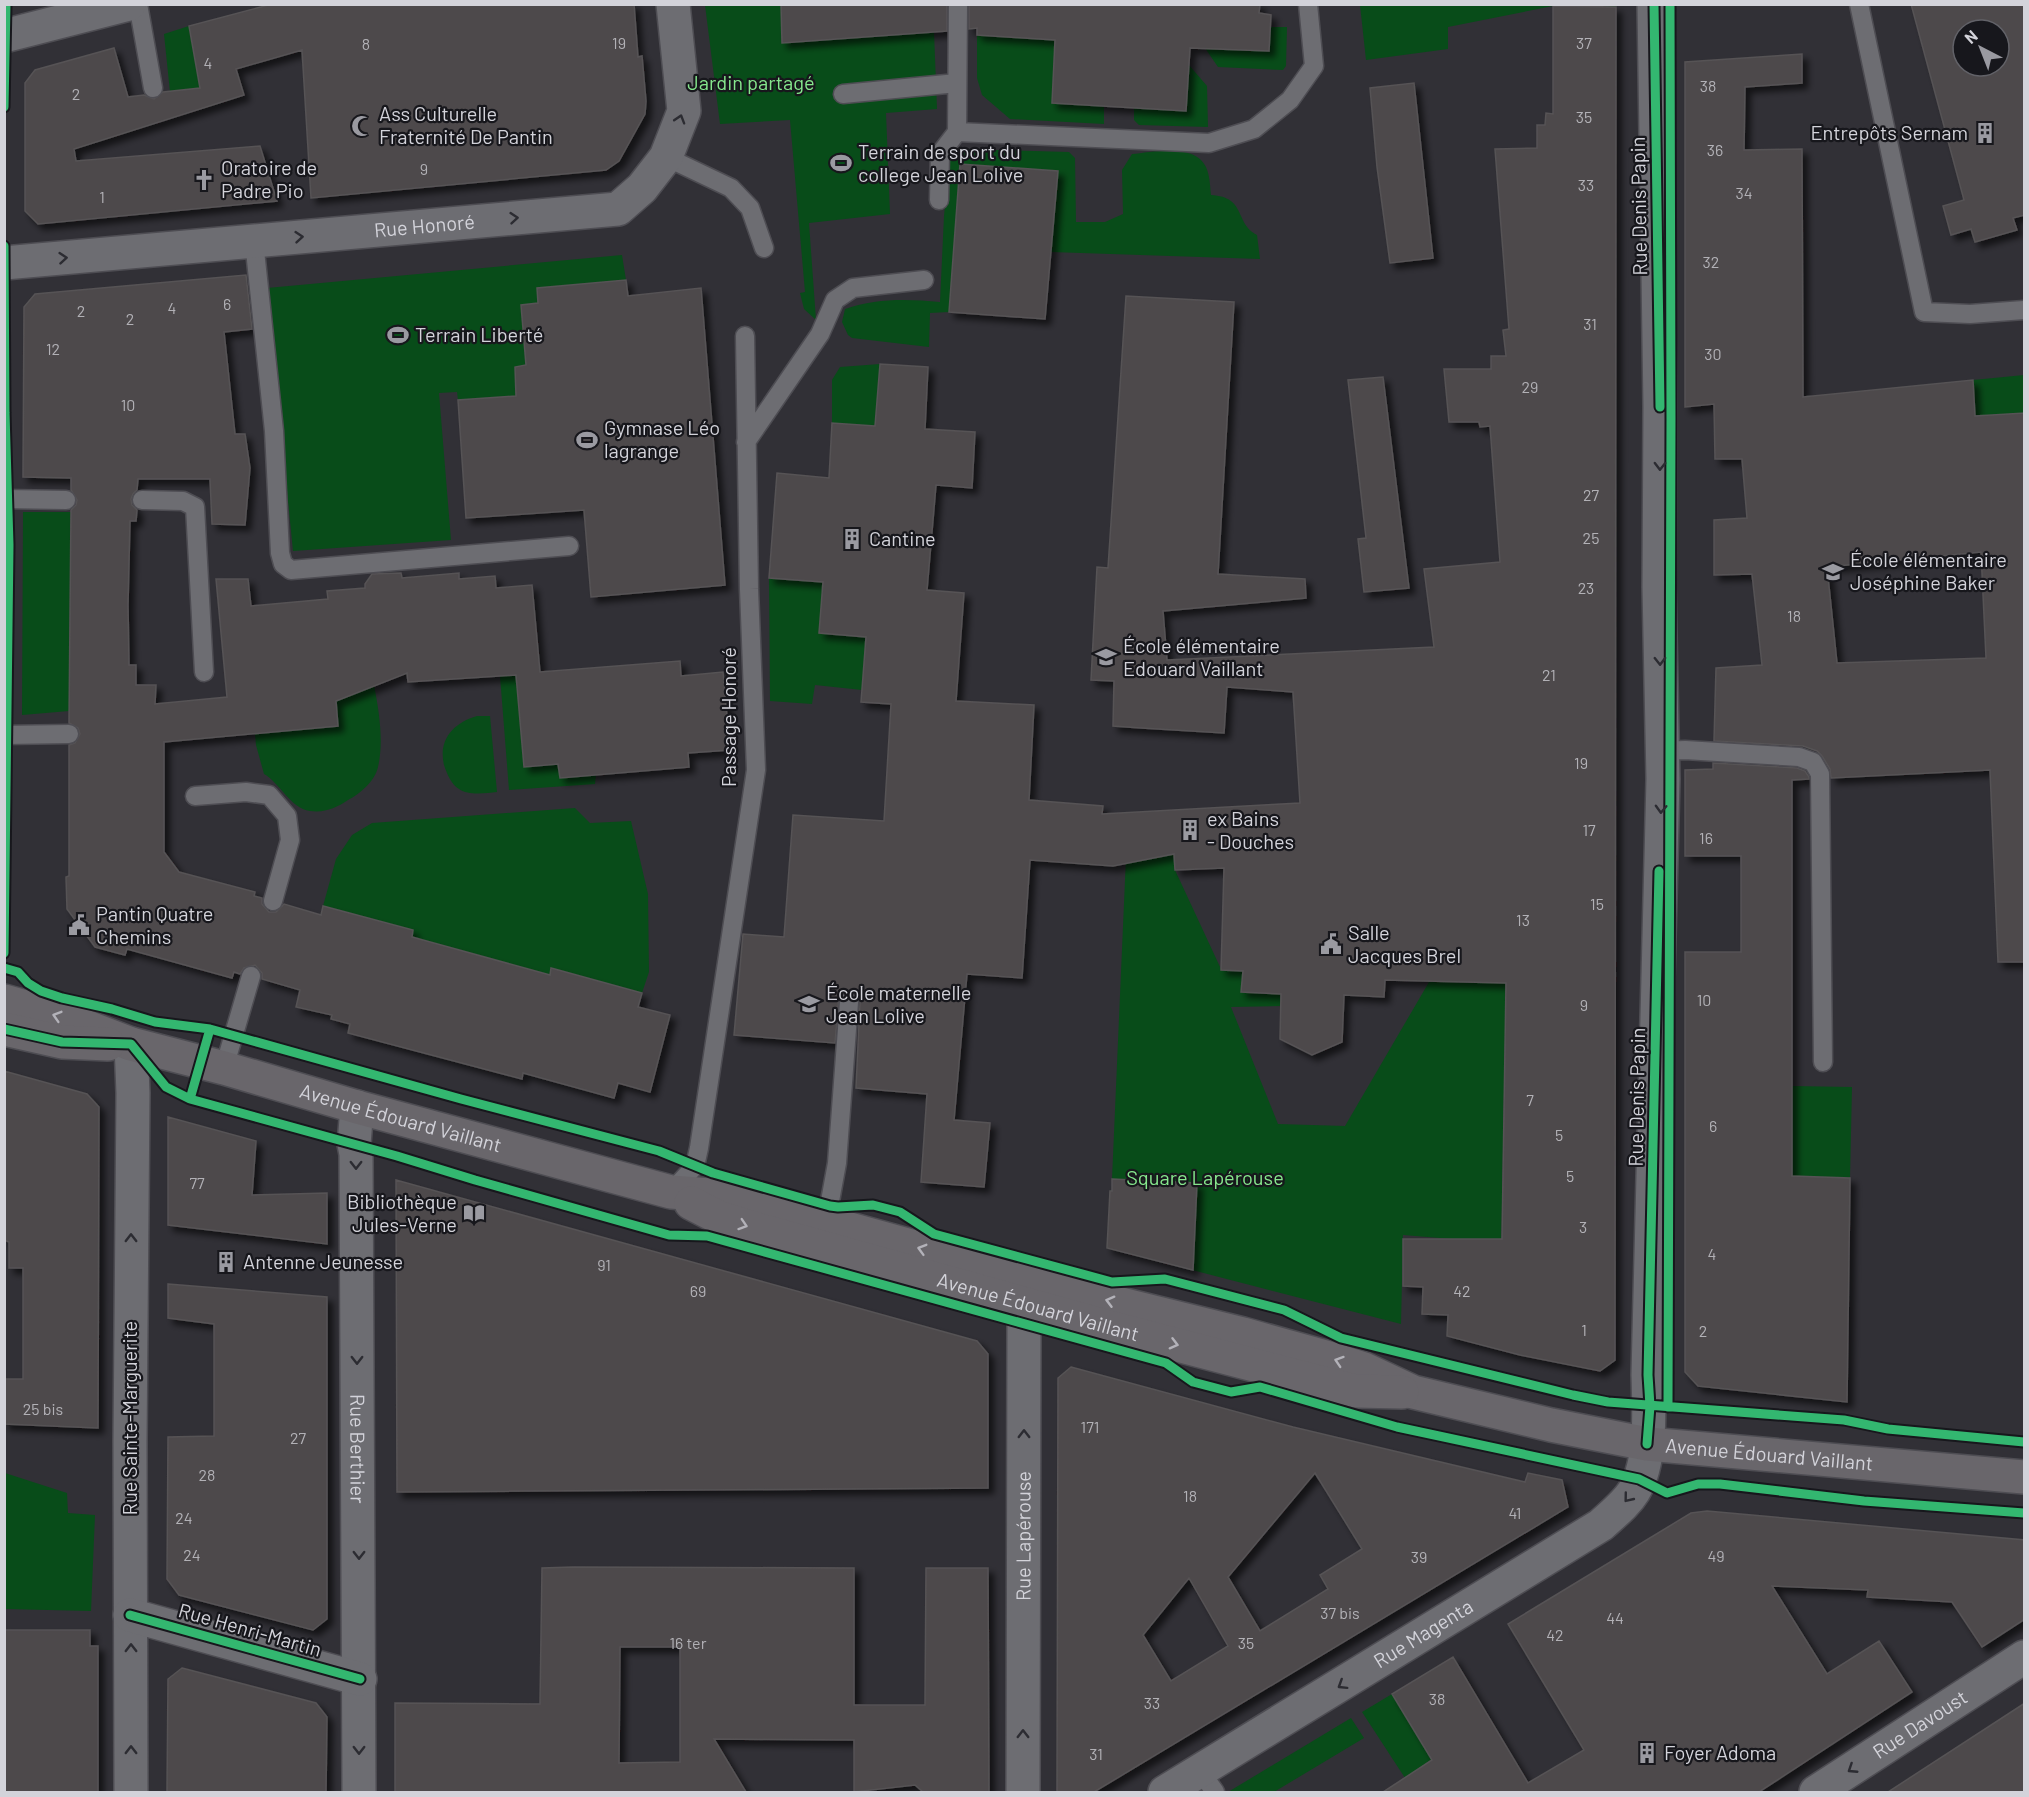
<svg xmlns="http://www.w3.org/2000/svg" width="2029" height="1797" font-family="Barlow,sans-serif">
<defs>
<filter id="shadow"><feDropShadow dx="5.5" dy="5.5" stdDeviation="3" flood-color="#0009"/></filter>
</defs>
<rect width="100%" height="100%" fill="#313036"/>
<path fill="#084c19" d="M1616,4V7L1553,6L1448,27V49L1366,60L1360,5Z
M705,5H781L783,43L934,32L937,109L886,113L890,214L809,223L816,320L804,309L800,293L805,292L790,120L720,124Z
M189,26L191,39L195,38L200,88L170,92L164,34Z
M1270,27H1287L1286,66L1283,70L1218,67L1205,48L1269,51Z
M977,35L1055,40L1052,102L1104,106V124L1010,119L982,95L977,78Z
M1189,65L1207,86L1208,127L1139,125L1134,120V108L1186,111Z
M959,149L1069,152L1075,158L1076,222H1105L1123,214L1122,170L1132,154C1153,152 1195,143 1206,167C1210,176 1210,186 1211,195C1247,197 1234,223 1257,235L1260,259L1051,252L1057,171L961,164L949,312L930,313L929,347L852,338L848,335L842,322L845,309C876,298 908,299 940,302L944,216L950,156Z
M622,255L626,280L538,288V303L521,305L526,365L515,367L516,396L458,400L457,392L439,393L451,540L293,551L267,288Z
M880,364L875,426L832,423V380L840,367Z
M2024,375V413L1975,416L1973,380Z
M23,512H71L69,711L22,715Z
M769,578L823,582L819,633L866,637L862,690L815,685L812,704L770,701Z
M516,674L524,767L558,764L560,778L596,775L595,784L509,790L500,676Z
M374,685C379,711 384,741 378,767C375,781 360,794 348,800C336,808 325,813 310,811C290,808 280,783 264,774L256,745L255,734L338,726L335,688Z
M477,716H490L497,792C486,793 469,796 459,789C451,784 447,774 444,765C438,740 453,723 477,716Z
M575,808L590,823L631,821L648,894L649,972L642,993L551,968L549,976C504,962 457,952 411,939L413,930L323,906L336,859L352,835L372,823Z
M1174,854L1175,870L1221,969L1243,971L1242,992L1281,994V1006L1231,1007L1278,1124L1345,1126L1429,982L1506,983L1501,1256L1452,1239L1403,1235L1401,1324L1107,1248L1110,1191L1112,1190V1179L1126,857Z
M1791,1086L1852,1087L1850,1178L1792,1176Z
M5,1473L67,1493L68,1513L95,1515L91,1611L5,1609Z
M1392,1694L1432,1759L1405,1778L1362,1712Z
M1351,1718L1364,1738L1274,1792H1228Z"/>
<path fill="#4d4a4c" stroke="#565355" stroke-width="1.5" fill-rule="evenodd" filter="url(#shadow)" d="M272,4H634L638,57L642,56L646,101L645,114L619,161L606,170L311,198L302,50L236,69L244,95L74,149L76,161L260,146L277,201L38,224L25,211V83L35,70L114,48L128,97L144,95L154,99L163,92L200,88L189,26Z
M781,4H947V31L782,43Z
M969,4H1260L1259,13L1271,15L1269,51L1190,48L1186,111L1052,103L1055,40L977,35V28L969,29Z
M1911,4H2025V215L2013,218L2017,230L1975,242L1971,229L1951,235L1943,206L1964,200ZM1963,30H1999V66H1963Z
M1553,6L1616,7L1615,1360L1600,1371L1520,1355L1447,1336L1448,1315L1422,1314L1423,1287L1403,1286V1239H1502L1506,983L1385,980L1384,997L1344,995L1342,1042L1312,1055L1280,1039L1281,994L1241,992L1243,971L1221,970L1224,868L1175,870L1174,854L1113,866L1030,860L1022,978L967,974L954,1120L990,1123L984,1187L921,1182L927,1094L856,1088L860,1003L859,997L855,992H845L839,996L835,1043L734,1035L743,934L784,937L793,815L884,821L891,704L861,702L866,637L819,633L823,582L769,578L777,473L829,478L832,423L875,426L880,364L928,367L925,429L975,432L972,488L936,485L927,590L964,593L956,701L1034,705L1029,800L1103,806L1102,814L1300,803L1293,692L1227,687L1224,733L1141,728L1113,726L1114,681L1091,680L1097,567L1108,568L1126,296L1234,302L1218,574L1305,579L1306,598L1163,611L1167,660L1434,647L1424,569L1500,562L1490,426L1480,427L1479,422H1449L1444,369H1491V356H1506L1503,330L1509,329L1495,149L1537,148V125H1545L1546,113L1553,114Z
M1802,54V83L1745,87L1744,150L1802,149L1803,397L1973,380L1975,416L2025,413V962H1998L1990,770L1831,778L1830,769L1822,756L1817,751L1803,746L1714,741L1716,668L1762,665L1752,574L1714,575V520L1747,518L1742,459H1715L1714,404L1685,407V62ZM1981,552L1986,658L1837,663L1827,567Z
M1414,83L1433,258L1390,263L1377,167L1370,88Z
M960,164L1058,171L1045,319L949,312Z
M246,275L252,329L224,332L235,434H245L250,468L245,525L212,524L210,479H138L137,490L133,494L131,499L132,505L137,510L136,521H130L128,605L129,665H136V685H156L155,704L227,697L216,579H248L251,606L328,599L327,591L365,588V584L372,574L401,573L402,578L459,573V579L495,576L496,588L532,585L540,672L680,661L681,676L723,672L730,750L688,753L689,767L560,778L558,764L524,767L516,675L408,682L407,673L336,701L338,726L164,742V852L179,872L255,892L254,896L262,898V904L269,912H276L284,904L321,915L323,906L413,930L412,937L550,975L551,968L642,993L638,1007L670,1015L650,1092L618,1083L614,1098L523,1073L522,1079L348,1033L350,1024L331,1019L332,1015L296,1007L300,990L262,979V973L255,965L244,968L240,974L234,972L232,978L127,949L125,955L95,947L67,909L66,877L69,876V745L75,743L80,734L78,728L69,723L71,510L76,505L77,500L71,490V478L23,477L24,307L35,294Z
M626,280L628,296L701,288L725,585L591,597L584,510L466,518L458,400L516,396L515,367L526,365L521,305L538,303L537,288Z
M1383,377L1409,588L1364,592L1358,539L1366,538L1348,380Z
M1713,763L1797,768L1805,771L1809,777V779L1792,780V1176L1850,1178L1847,1402L1698,1386L1685,1372V952H1741V856H1685V770L1713,769Z
M4,1071L87,1094L99,1107L98,1428L4,1424V1379H23V1268H9V1242L4,1240Z
M168,1117L256,1141L252,1195L327,1193V1244L168,1225Z
M1112,1179L1197,1183L1193,1270L1107,1248L1110,1191H1112Z
M396,1180L977,1341L988,1354V1488L397,1492Z
M168,1284L327,1297V1619L313,1630L179,1595L167,1579L168,1437L214,1436V1324L168,1318Z
M1071,1367L1293,1427L1525,1482L1528,1473L1562,1480L1568,1507L1094,1792H1057L1058,1378ZM1315,1473L1362,1549L1320,1575L1328,1589L1260,1631L1228,1577ZM1189,1578L1228,1646L1171,1681L1143,1635Z
M1707,1511L2025,1540V1619L1982,1647L1952,1602L1867,1597L1868,1590L1772,1586L1827,1674L1879,1641L1912,1692L1759,1792H1383L1432,1760L1392,1694L1453,1657L1528,1783L1584,1750L1508,1624L1691,1513Z
M573,1567L854,1568V1705H925L926,1568H988L989,1792H923L915,1785L854,1792V1740L714,1739L746,1792H395V1703L540,1704L542,1568ZM620,1647H680V1762L619,1763Z
M4,1630H90V1646H98V1792H4Z
M182,1668L316,1703L327,1717L326,1792H167L168,1679Z
M2025,1703V1792H1888Z"/>
<g fill="none" stroke-linecap="round" stroke-linejoin="round">
<defs>
<path id="service" d="M138,4L153,88
M1859,4L1924,312L1970,314L2024,310
M843,94L957,83
M957,132L1209,143L1254,129L1290,100L1314,66L1308,4
M666,157L731,188L750,208L764,248
M939,200L940,154L957,132L958,4
M254,241L274,431L280,553L283,564L291,570L569,546
M746,442L820,334L835,300L853,288L924,280
M4,499L66,500
M142,500L183,501L195,507L204,672
M4,735L69,734
M1662,751L1685,750L1799,757L1813,762L1820,774L1823,1062
M195,796L246,792L269,795L287,816L290,840L273,901
M224,1068L251,976
M671,1192L695,1166L699,1148L756,770L749,589L745,336
M826,1223L837,1163L849,1002
M1201,1772L1215,1792"/>
<g id="minor">
<path d="M4,36L129,4"/>
<path id="s1" d="M4,263L618,209L642,188L666,157L684,111L673,4"/>
<path d="M131,1044L133,1093L130,1442L131,1792"/>
<path id="s2" d="M357,1107L354,1144L356,1154L359,1792"/>
<path d="M130,1615L360,1679"/>
<path id="s3" d="M1023,1792L1024,1323L1025,1304L1031,1279"/>
<path id="s4" d="M1165,1792L1601,1525C1613,1514 1626,1504 1634,1491C1652,1461 1649,1408 1648,1375L1663,779L1659,587L1660,407L1654,4"/>
<path id="s5" d="M1816,1792L2024,1657"/>
</g>
<g id="secondary">
<path id="s6" d="M4,1001L64,1018L131,1044L224,1068L357,1107L671,1192L724,1196L756,1203L1113,1302L1243,1334L1336,1360L1364,1369L1413,1392L1551,1425L1647,1444L2024,1477"/>
<path d="M4,1029L62,1042L108,1044"/>
<path id="s7" d="M691,1203L718,1217L750,1227L1105,1326L1327,1384L1356,1391L1402,1392"/>
</g>
</defs>
<use href="#service" stroke="#4e4d53" stroke-width="21"/>
<use href="#minor" stroke="#4e4d53" stroke-width="36"/>
<use href="#secondary" stroke="#4e4d53" stroke-width="36"/>
<use href="#service" stroke="#6d6d72" stroke-width="18"/>
<use href="#minor" stroke="#6d6d72" stroke-width="33"/>
<use href="#secondary" stroke="#69666b" stroke-width="33"/>
<defs>
<path id="cycleway" d="M1654,4L1660,407
M4,107L6,4
M4,246L5,413L9,545L4,953
M4,968L18,972L28,983L41,991L62,998L112,1009L155,1022L210,1029L461,1099L659,1151L713,1173L830,1206L838,1207L873,1205L900,1212L934,1234L1112,1282L1165,1279L1284,1310L1341,1338L1573,1395L1608,1402L1844,1420L1888,1429L2024,1442
M4,1029L62,1042L131,1044L166,1087L190,1099
M210,1029L190,1099L397,1156L475,1180L669,1235L707,1236L1166,1363L1193,1382L1231,1392L1260,1387L1397,1427L1639,1479L1667,1493L1698,1484H1720L1864,1501L2024,1513
M1668,1407L1671,418L1670,4
M1647,1444L1650,1406L1648,1375L1659,871
M130,1615L360,1679"/>
</defs>
<use href="#cycleway" stroke="#17171c" stroke-width="13"/>
<use href="#cycleway" stroke="#33b770" stroke-width="9"/>
</g>
<defs><path id="oneway-chevron" d="M-2-3.5L2.5 0L-2 3.5" fill="none" stroke-width="1.6" stroke-linecap="round" stroke-linejoin="round" transform="scale(1.5)"/></defs>
<g stroke="#2c2c32">
<use href="#oneway-chevron" transform="translate(680 119) rotate(-73)"/>
<use href="#oneway-chevron" transform="translate(514 218) rotate(-5)"/>
<use href="#oneway-chevron" transform="translate(299 237) rotate(-5)"/>
<use href="#oneway-chevron" transform="translate(63 258) rotate(-5)"/>
<use href="#oneway-chevron" transform="translate(1660 466) rotate(91)"/>
<use href="#oneway-chevron" transform="translate(1660 661) rotate(89)"/>
<use href="#oneway-chevron" transform="translate(1661 809) rotate(92)"/>
<use href="#oneway-chevron" transform="translate(356 1165) rotate(90)"/>
<use href="#oneway-chevron" transform="translate(131 1238) rotate(-90)"/>
<use href="#oneway-chevron" transform="translate(357 1360) rotate(90)"/>
<use href="#oneway-chevron" transform="translate(1024 1434) rotate(-90)"/>
<use href="#oneway-chevron" transform="translate(1628 1498) rotate(129)"/>
<use href="#oneway-chevron" transform="translate(359 1555) rotate(90)"/>
<use href="#oneway-chevron" transform="translate(131 1648) rotate(-90)"/>
<use href="#oneway-chevron" transform="translate(1342 1685) rotate(148)"/>
<use href="#oneway-chevron" transform="translate(1023 1734) rotate(-90)"/>
<use href="#oneway-chevron" transform="translate(131 1750) rotate(-90)"/>
<use href="#oneway-chevron" transform="translate(359 1750) rotate(90)"/>
<use href="#oneway-chevron" transform="translate(1852 1769) rotate(147)"/>
</g>
<g stroke="#b3b2b9">
<use href="#oneway-chevron" transform="translate(57 1016) rotate(-163)"/>
<use href="#oneway-chevron" transform="translate(743 1225) rotate(18)"/>
<use href="#oneway-chevron" transform="translate(922 1249) rotate(-164)"/>
<use href="#oneway-chevron" transform="translate(1110 1301) rotate(-165)"/>
<use href="#oneway-chevron" transform="translate(1174 1344) rotate(15)"/>
<use href="#oneway-chevron" transform="translate(1339 1361) rotate(-162)"/>
</g>
<defs>
<symbol id="mosque-bare" viewBox="-9 -9 18 18"><path d="M3.5-4.9A6 6 0 1 0 3.5 4.9A5 5 0 1 1 3.5-4.9Z" fill="#9a9aa1" stroke="#17171c" stroke-width="2.5" paint-order="stroke"/></symbol>
<symbol id="building-bare" viewBox="-9 -9 18 18"><path d="M-4-6H4V6H1V3H-1V6H-4ZM-2.5-4.3h1.7v1.8h-1.7ZM.8-4.3h1.7v1.8H.8ZM-2.5-1h1.7V.8h-1.7ZM.8-1h1.7V.8H.8Z" fill="#9a9aa1" stroke="#17171c" stroke-width="2.5" paint-order="stroke"/></symbol>
<symbol id="stadium-bare" viewBox="-9 -9 18 18"><path d="M0-5a6.5 5 0 1 0 0 10a6.5 5 0 1 0 0-10ZM-3.5-1.8h7v3.6h-7Z" fill="#9a9aa1" stroke="#17171c" stroke-width="2.5" paint-order="stroke"/></symbol>
<symbol id="church-bare" viewBox="-9 -9 18 18"><path d="M-1.2-6h2.4v3.5h3.3v2.4h-3.3V6h-2.4V-.1h-3.3v-2.4h3.3Z" fill="#9a9aa1" stroke="#17171c" stroke-width="2.5" paint-order="stroke"/></symbol>
<symbol id="school-bare" viewBox="-9 -9 18 18"><path d="M0-5L7-2L0 1L-7-2ZM-4 1L0 2.5L4 1V4Q0 6-4 4Z" fill="#9a9aa1" stroke="#17171c" stroke-width="2.5" paint-order="stroke"/></symbol>
<symbol id="civic-bare" viewBox="-9 -9 18 18"><path d="M-.6-6.5H3V-4.5H.6V-3L4-1V1h2V6H-6V1h2V-1L-.6-3ZM-1.2 2.5V6h2.4V2.5Z" fill="#9a9aa1" stroke="#17171c" stroke-width="2.5" paint-order="stroke"/></symbol>
<symbol id="library-bare" viewBox="-9 -9 18 18"><path d="M-6-4Q-3-5.5-.7-3.5V5Q-3 3-6 4ZM6-4Q3-5.5 .7-3.5V5Q3 3 6 4Z" fill="#9a9aa1" stroke="#17171c" stroke-width="2.5" paint-order="stroke"/></symbol>
</defs>
<g fill-rule="evenodd">
<use href="#mosque-bare" x="347" y="111" width="30" height="30"/>
<use href="#building-bare" x="1970" y="118" width="30" height="30"/>
<use href="#stadium-bare" x="826" y="148" width="30" height="30"/>
<use href="#church-bare" x="189" y="165" width="30" height="30"/>
<use href="#stadium-bare" x="383" y="320" width="30" height="30"/>
<use href="#stadium-bare" x="572" y="425" width="30" height="30"/>
<use href="#building-bare" x="837" y="524" width="30" height="30"/>
<use href="#school-bare" x="1818" y="557" width="30" height="30"/>
<use href="#school-bare" x="1091" y="642" width="30" height="30"/>
<use href="#building-bare" x="1175" y="815" width="30" height="30"/>
<use href="#civic-bare" x="64" y="910" width="30" height="30"/>
<use href="#civic-bare" x="1316" y="929" width="30" height="30"/>
<use href="#school-bare" x="794" y="989" width="30" height="30"/>
<use href="#library-bare" x="459" y="1198" width="30" height="30"/>
<use href="#building-bare" x="211" y="1247" width="30" height="30"/>
<use href="#building-bare" x="1632" y="1738" width="30" height="30"/>
</g>
<g text-anchor="middle" stroke-width="4.5" stroke-linejoin="round" paint-order="stroke">
<g font-size="16" fill="#b2b1b6">
<text x="619" y="49">19</text>
<text x="1584" y="49">37</text>
<text x="366" y="50">8</text>
<text x="208" y="69">4</text>
<text x="1708" y="92">38</text>
<text x="76" y="100">2</text>
<text x="1584" y="123">35</text>
<text x="1715" y="156">36</text>
<text x="424" y="175">9</text>
<text x="1586" y="191">33</text>
<text x="1744" y="199">34</text>
<text x="102" y="203">1</text>
<text x="1711" y="268">32</text>
<text x="227" y="310">6</text>
<text x="172" y="314">4</text>
<text x="81" y="317">2</text>
<text x="130" y="325">2</text>
<text x="1590" y="330">31</text>
<text x="53" y="355">12</text>
<text x="1713" y="360">30</text>
<text x="1530" y="393">29</text>
<text x="128" y="411">10</text>
<text x="1591" y="501">27</text>
<text x="1591" y="544">25</text>
<text x="1586" y="594">23</text>
<text x="1794" y="622">18</text>
<text x="1549" y="681">21</text>
<text x="1581" y="769">19</text>
<text x="1589" y="836">17</text>
<text x="1706" y="844">16</text>
<text x="1597" y="910">15</text>
<text x="1523" y="926">13</text>
<text x="1704" y="1006">10</text>
<text x="1584" y="1011">9</text>
<text x="1530" y="1106">7</text>
<text x="1713" y="1132">6</text>
<text x="1559" y="1141">5</text>
<text x="1570" y="1182">5</text>
<text x="197" y="1189">77</text>
<text x="1583" y="1233">3</text>
<text x="1712" y="1260">4</text>
<text x="604" y="1271">91</text>
<text x="698" y="1297">69</text>
<text x="1462" y="1297">42</text>
<text x="1584" y="1336">1</text>
<text x="1703" y="1337">2</text>
<text x="43" y="1415">25 bis</text>
<text x="1090" y="1433">171</text>
<text x="298" y="1444">27</text>
<text x="207" y="1481">28</text>
<text x="1190" y="1502">18</text>
<text x="1515" y="1519">41</text>
<text x="184" y="1524">24</text>
<text x="192" y="1561">24</text>
<text x="1716" y="1562">49</text>
<text x="1419" y="1563">39</text>
<text x="1340" y="1619">37 bis</text>
<text x="1615" y="1624">44</text>
<text x="1555" y="1641">42</text>
<text x="688" y="1649">16 ter</text>
<text x="1246" y="1649">35</text>
<text x="1437" y="1705">38</text>
<text x="1152" y="1709">33</text>
<text x="1096" y="1760">31</text>
</g>
<g font-size="20" fill="#86e78d" stroke="#17171c">
<text x="751" y="90">Jardin partagé</text>
<text x="1205" y="1185">Square Lapérouse</text>
</g>
<g font-size="20" fill="#d3d3da" stroke="#17171c" text-anchor="start">
<text x="379" y="121">Ass Culturelle<tspan x="379" dy="23">Fraternité De Pantin</tspan></text>
<text x="1968" y="140" text-anchor="end">Entrepôts Sernam</text>
<text x="858" y="159">Terrain de sport du<tspan x="858" dy="23">college Jean Lolive</tspan></text>
<text x="221" y="175">Oratoire de<tspan x="221" dy="23">Padre Pio</tspan></text>
<text x="415" y="342">Terrain Liberté</text>
<text x="604" y="435">Gymnase Léo<tspan x="604" dy="23">lagrange</tspan></text>
<text x="869" y="546">Cantine</text>
<text x="1850" y="567">École élémentaire<tspan x="1850" dy="23">Joséphine Baker</tspan></text>
<text x="1123" y="653">École élémentaire<tspan x="1123" dy="23">Edouard Vaillant</tspan></text>
<text x="1207" y="826">ex Bains<tspan x="1207" dy="23">- Douches</tspan></text>
<text x="96" y="921">Pantin Quatre<tspan x="96" dy="23">Chemins</tspan></text>
<text x="1348" y="940">Salle<tspan x="1348" dy="23">Jacques Brel</tspan></text>
<text x="826" y="1000">École maternelle<tspan x="826" dy="23">Jean Lolive</tspan></text>
<text x="457" y="1209" text-anchor="end">Bibliothèque<tspan x="457" dy="23">Jules-Verne</tspan></text>
<text x="243" y="1269">Antenne Jeunesse</text>
<text x="1664" y="1760">Foyer Adoma</text>
</g>
<g font-size="20" fill="#d3d3da" stroke="#17171c">
<text transform="translate(1639 206) rotate(-91)" y="7">Rue Denis Papin</text>
<text dy="7" stroke="none"><textPath href="#s1" startOffset="422">Rue Honoré</textPath></text>
<text transform="translate(729 717) rotate(-90)" y="7">Passage Honoré</text>
<text transform="translate(1637 1097) rotate(-89)" y="7">Rue Denis Papin</text>
<text dy="7" stroke="none"><textPath href="#s6" startOffset="414">Avenue Édouard Vaillant</textPath></text>
<text dy="7" stroke="none"><textPath href="#s7" startOffset="363">Avenue Édouard Vaillant</textPath></text>
<text transform="translate(130 1418) rotate(-90)" y="7">Rue Sainte-Marguerite</text>
<text dy="7" stroke="none"><textPath href="#s2" startOffset="342">Rue Berthier</textPath></text>
<text dy="7" stroke="none"><textPath href="#s6" startOffset="1827">Avenue Édouard Vaillant</textPath></text>
<text dy="7" stroke="none"><textPath href="#s3" startOffset="256">Rue Lapérouse</textPath></text>
<text transform="translate(250 1630) rotate(16)" y="7">Rue Henri-Martin</text>
<text dy="7" stroke="none"><textPath href="#s4" startOffset="303">Rue Magenta</textPath></text>
<text dy="7" stroke="none"><textPath href="#s5" startOffset="124">Rue Davoust</textPath></text>
</g>
</g>
<rect width="2029" height="1797" fill="none" stroke="#d3d3da" stroke-width="12"/>
<g transform="translate(1981 48) rotate(318)"><circle r="28" fill="#17171c" stroke="#626268" stroke-width="1.5"/>
<path d="M0-4.5L10 22L0 15L-10 22Z" fill="#9a9aa1"/>
<text y="-9" font-size="16" font-weight="bold" text-anchor="middle" fill="#d3d3da">N</text>
</g>
</svg>
